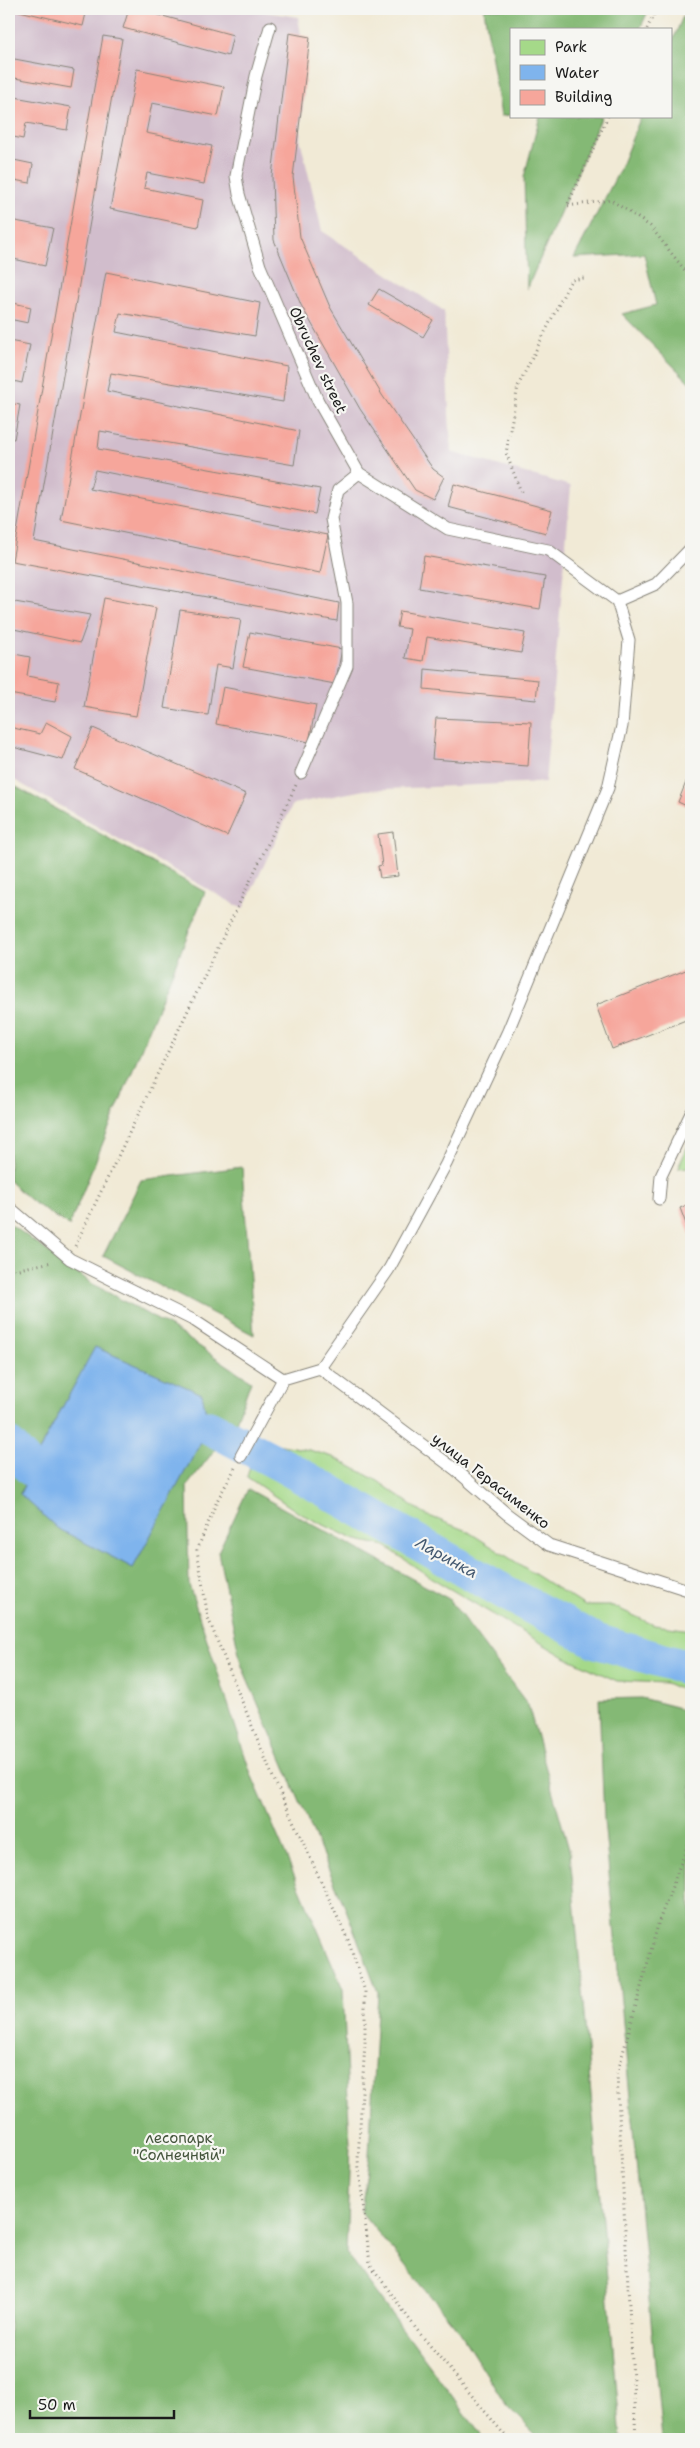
<svg xmlns="http://www.w3.org/2000/svg" width="700" height="2448" font-family="'Shantell Sans',sans-serif">
<rect width="100%" height="100%" fill="#f6f6f2"/>
<filter id="ink" filterUnits="userSpaceOnUse"><feTurbulence type="fractalNoise" baseFrequency=".02" numOctaves="2"/><feDisplacementMap in="SourceGraphic" scale="10" xChannelSelector="R" yChannelSelector="G"/><feConvolveMatrix kernelMatrix="1 2 1 2 8 2 1 2 1" color-interpolation-filters="sRGB"/></filter>
<filter id="wash" filterUnits="userSpaceOnUse"><feTurbulence type="fractalNoise" baseFrequency=".0096" numOctaves="4" result="noise"/><feDisplacementMap in="SourceGraphic" scale="20" xChannelSelector="R" yChannelSelector="G"/><feGaussianBlur stdDeviation="1.12" result="paint"/><feColorMatrix in="noise" values="0 0 0 0 0 0 0 0 0 0 0 0 0 0 0 0 0 1.4 0 .05"/><feComposite in="paint" operator="in"/></filter>
<g filter="url(#wash)">
<rect width="100%" height="100%" fill="#f1ead6"/>
<path fill="#d1bdcc" d="M9,9H246L298,17L306,65L300,139L322,231L444,311L451,452L571,486L545,782L364,790L293,804L243,909L9,777Z"/>
<path fill="#a5d989" stroke="#607a52" d="M691,1139V1167L678,1168Z
M271,1443L309,1450L333,1457L378,1481L424,1514L467,1531L585,1606H613L654,1625L691,1630V1694L666,1683L617,1681L563,1656L430,1577L385,1546L353,1539L299,1513L247,1477L251,1462L259,1447Z"/>
<path fill="#84b975" stroke="#506a48" fill-rule="evenodd" d="M484,9H649L640,29H511V115L501,116Z
M686,9H691V384L622,314L656,305L644,254L574,258L619,171L641,116H671V45Z
M540,116H602L527,289L524,177Z
M9,783L205,892L69,1226L30,1200L9,1181Z
M242,1167L254,1335L103,1256L141,1180Z
M9,1223L91,1283L172,1328L251,1381L236,1422L187,1486L189,1585L251,1774L343,1989L350,2145L346,2253L484,2439H9ZM95,1348L20,1494L43,1443Z
M248,1489L449,1599L528,1705L570,1853L621,2439H540L507,2406L458,2329L361,2212L369,2156L378,1992L347,1912L241,1664L218,1552Z
M641,1698L676,1707L691,1716V2439H662L604,1820L599,1699Z"/>
<path fill="#7fb4ed" stroke="#4e6884" d="M95,1347L202,1394L209,1427L133,1568L57,1528L20,1494L43,1443Z"/>
<g fill="none" stroke-linecap="round" stroke-linejoin="round">
<path stroke="#7fb4ed" stroke-width="35" d="M209,1427L284,1466L508,1594L596,1641L691,1669
M9,1445L31,1469"/>
</g>
<g id="blocks">
<path fill="#f6a69b" d="M11,9H87L83,26Z
M129,9H137L233,35L228,56L123,28Z
M289,33L310,37L293,177L300,237L330,307L382,395L433,469L444,477L433,499L415,490L360,409L301,305L274,240L272,176Z
M103,36L122,39L34,541L339,603L337,621L12,561Z
M9,58L74,70L71,88L9,77Z
M137,69L224,87L218,116L152,103L146,133L212,146L204,184L147,173L144,188L203,200L198,227L110,209Z
M9,96L71,107L67,130L26,123L23,139L9,136Z
M9,159L33,164L30,183L9,179Z
M10,220L53,228L45,266L9,258Z
M106,272L260,303L255,336L120,313L116,332L287,366L283,402L111,373L107,391L299,431L294,465L100,431L98,449L320,489L315,514L95,470L90,489L328,535L320,573L61,520Z
M379,289L433,320L423,337L369,305Z
M9,302L31,307L28,323L9,319Z
M9,341L30,345L22,383L9,380Z
M9,403L20,405L14,439L9,438Z
M454,484L552,510L546,533L448,507Z
M424,556L545,577L540,609L419,588Z
M104,598L156,608L136,716L84,707Z
M9,601L90,615L80,643L9,628Z
M180,610L241,619L233,668L216,665L208,715L164,708Z
M400,611L525,633L521,653L427,637L423,661L405,658L410,629L397,627Z
M250,632L342,649L335,684L243,667Z
M9,653L30,657L27,676L59,682L55,702L9,694Z
M425,669L538,680L536,700L424,689Z
M223,687L316,705L309,742L216,724Z
M436,718L531,722L528,766L432,759Z
M46,722L72,736L63,760L9,746V727L40,734Z
M93,728L246,794L227,836L75,769Z
M691,770V808L678,802Z
M393,832L398,876L380,878L378,866L382,865L378,834Z
M691,968V1018L612,1049L596,1005Z
M691,1203V1237L680,1208Z"/>
</g>
</g>
<g filter="url(#ink)">
<use href="#blocks" fill-opacity="0" stroke="#868379" stroke-width="1"/>
<g fill="none" stroke-linecap="round" stroke-linejoin="round">
<defs>
<path id="lane" d="M270,27L256,76L236,176L239,194L260,266L318,401L359,473L448,529L548,550L617,601
M617,601L656,584L691,548
M301,773L347,666V603L331,519L338,490L359,473
M659,1199L661,1176L691,1113
M9,1207L70,1259L195,1321L283,1379L320,1368L389,1269L446,1164L508,1031L608,788L622,726L629,640L617,601
M320,1368L456,1470L507,1514L549,1545L691,1591
M241,1456L283,1379"/>
</defs>
<use href="#lane" stroke="#868379" stroke-width="13"/>
<path stroke="#868379" stroke-width="3" stroke-dasharray="1 4" stroke-linecap="butt" d="M647,29L656,9
M608,116L567,206L611,200L650,226L691,278
M521,492L506,453L518,386L571,280L584,278
M75,1246L296,785
M9,1271L52,1262
M235,1468L217,1501L197,1550L208,1618L272,1775L348,1940L365,1991V2042L358,2160L370,2264L417,2330L508,2439
M636,2439L617,2075L659,1921L691,1836"/>
<use href="#lane" stroke="#fff" stroke-width="11"/>
</g>
</g>
<g text-anchor="middle" stroke-width="4.5" stroke-linejoin="round" paint-order="stroke">
<g font-size="15" fill="#1c1c1c" stroke="#f6f6f2">
<text transform="translate(318 360) rotate(65)" y="5">Obruchev street</text>
<text transform="translate(491 1481) rotate(38)" y="5">улица Герасименко</text>
</g>
<g font-size="15" fill="#45553d" stroke="#f6f6f2">
<text x="179" y="2143">лесопарк<tspan x="179" dy="17">"Солнечный"</tspan></text>
</g>
<g font-size="16" font-style="italic" fill="#445970" stroke="#f6f6f2">
<text transform="translate(447 1557) rotate(29)" y="6">Ларинка</text>
</g>
</g>
<rect width="700" height="2448" fill="none" stroke="#f6f6f2" stroke-width="30"/>
<rect x="510" y="28" width="162" height="90" fill="#f6f6f2" stroke="#9f9f9c"/>
<rect x="520" y="40" width="25" height="15" fill="#a5d989" stroke="#9f9f9c"/>
<text x="555" y="52" font-size="15" fill="#1c1c1c">Park</text>
<rect x="520" y="65" width="25" height="15" fill="#7fb4ed" stroke="#9f9f9c"/>
<text x="555" y="78" font-size="15" fill="#1c1c1c">Water</text>
<rect x="520" y="90" width="25" height="15" fill="#f6a69b" stroke="#9f9f9c"/>
<text x="555" y="102" font-size="15" fill="#1c1c1c">Building</text>
<path d="M30 2410v8h144v-8" fill="none" stroke="#1c1c1c" stroke-width="2.5"/>
<text x="38" y="2410" font-size="15" fill="#1c1c1c" stroke="#f6f6f2" stroke-width="4" paint-order="stroke">50 m</text>
</svg>
